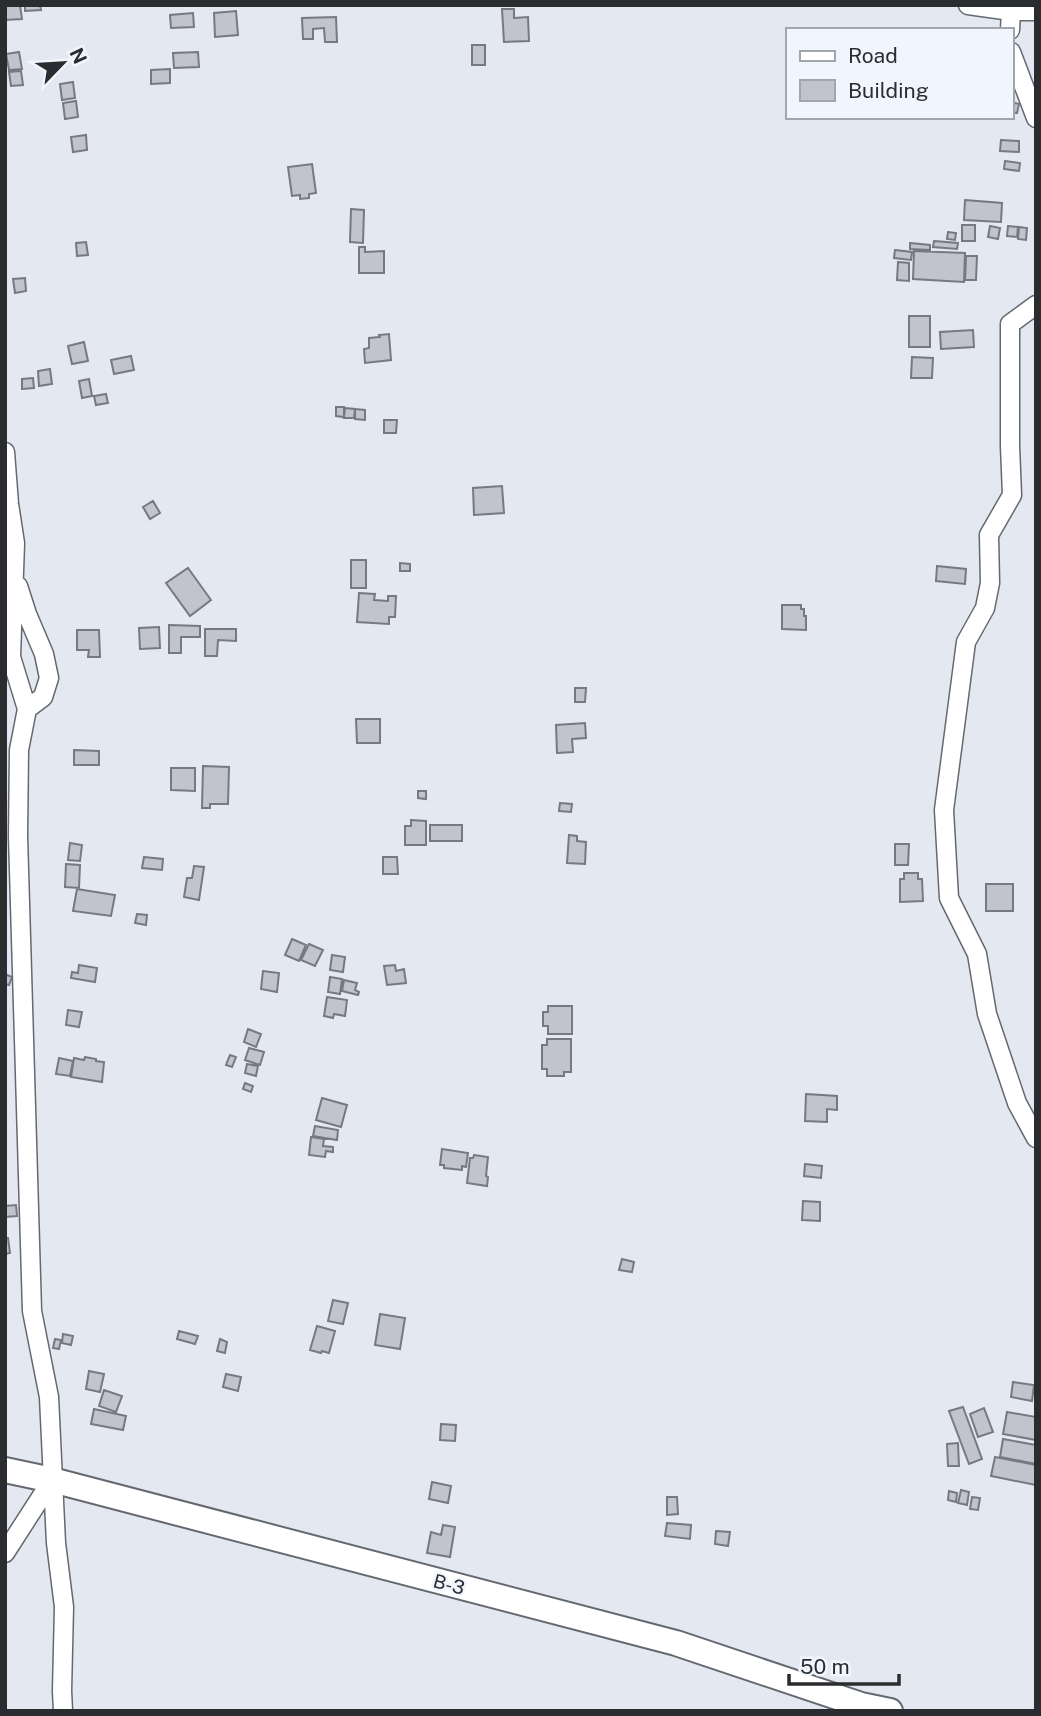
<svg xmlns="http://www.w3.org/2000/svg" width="1041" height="1716" font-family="'Public Sans',sans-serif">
<rect width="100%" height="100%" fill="#e4e8f1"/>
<path fill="#c1c4cd" stroke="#767981" stroke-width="2" d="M5,5H20L22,19L5,20Z
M25,5H40L41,10L25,11Z
M502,9H514V18L528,17L529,41L504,42Z
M236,11L238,35L215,37L214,13Z
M193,13L194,27L171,28L170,15Z
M336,17L337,42H325L324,28L313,29V39H303L302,18Z
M472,45H485V65H472Z
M19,52L22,69L9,70L6,54Z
M198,52L199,67L174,68L173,53Z
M170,69V83L151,84V70Z
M21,71L23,85L11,86L9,72Z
M73,82L75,98L62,100L60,84Z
M76,101L78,117L65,119L63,103Z
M1011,102L1019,104L1017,113L1011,112Z
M86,135L87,150L73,152L71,137Z
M1001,140L1019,141V152L1000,151Z
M1005,161L1020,163L1019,171L1004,169Z
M312,164L316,193L309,194V198L300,199V195L292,196L288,167Z
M965,200L1002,203L1001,222L964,220Z
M351,209L364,210L363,243L350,242Z
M962,225H975V241H962Z
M990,226L1000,228L998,239L988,237Z
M1008,226L1018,227L1017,237L1007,236Z
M1019,227L1027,228L1026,240L1018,239Z
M948,232L956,233L955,240L947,239Z
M934,241L958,243L957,249L933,247Z
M86,242L88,255L77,256L76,243Z
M910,243L930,245V250L910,249Z
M359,247H365V252L384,251V273H359Z
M895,250L912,252L911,260L894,258Z
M914,251L965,253L964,282L913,279Z
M966,256H977L976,280H965Z
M898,262L909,263V281L897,280Z
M25,278L26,291L15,293L13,279Z
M909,316H930V347H909Z
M973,330L974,347L941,349L940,332Z
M389,334L391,360L365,363L364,349L369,348V338L380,337L379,335Z
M84,342L88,361L72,364L68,346Z
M131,356L134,370L114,374L111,360Z
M912,357L933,358L932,378H911Z
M50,369L52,384L39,386L38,371Z
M33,378L34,388L22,389V379Z
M89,379L92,396L82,398L79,381Z
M106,394L108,403L96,405L94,396Z
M336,407H344V417L336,416Z
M345,408L355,409L354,418H344Z
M355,409L365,410V420L355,419Z
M384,420H397L396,433H384Z
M502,486L504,513L474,515L473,488Z
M153,501L160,513L150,519L143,507Z
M351,560H366V588H351Z
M400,563L410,564V571H400Z
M937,566L966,569L965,584L936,581Z
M188,568L211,600L190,616L166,583Z
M359,593L375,594L374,600L388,601V596H396L395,617H389V624L357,622Z
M782,605H801V609H804V616H806V630L782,629Z
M169,625L200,626V637H181V653H169Z
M159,627L160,648L140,649L139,628Z
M205,629H236V641L218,640L217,656H205Z
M77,630H99L100,657H88L89,650H77Z
M575,688H586L585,702H575Z
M356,719H380V743H357Z
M585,723L586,738L572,739L573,752L557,753L556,725Z
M74,750L99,751V765H74Z
M203,766L229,767L228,804H210V808H202Z
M171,768H195V791L171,790Z
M418,791H426V799L418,798Z
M560,803L572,804L571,812L559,811Z
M411,820L426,821V845H405V826H411Z
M430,825H462V841H430Z
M569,835L577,836V841L586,842L585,864L567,863Z
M70,843L82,845L80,861L68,860Z
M895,844H909L908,865H895Z
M144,857L163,859L162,870L142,868Z
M383,857H397L398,874H383Z
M66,864L80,865L79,888L65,887Z
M194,866L204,867L199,900L184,897L187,878H192Z
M904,873H918V879H922L923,901L900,902V879H904Z
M986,884H1013V911H986Z
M77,889L115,895L111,916L73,911Z
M137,914L147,915L146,925L135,923Z
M292,939L306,945L299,961L285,955Z
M309,944L323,950L315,966L301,960Z
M332,955L345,957L343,972L330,970Z
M79,965L97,968L95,982L71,978L72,972L78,973Z
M395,965L396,971L404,969L406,983L387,985L384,966Z
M263,971L279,973L277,992L261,989Z
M5,974L12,977L9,985L5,984Z
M330,977L342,979L340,994L328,992Z
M344,980L357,983L355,990L359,992L358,995L342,991Z
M327,997L347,1000L345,1016L334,1014L333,1018L324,1016Z
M548,1006H572V1034H548V1026H543V1012H548Z
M68,1010L82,1012L79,1027L66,1025Z
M248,1029L261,1034L256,1047L244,1042Z
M547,1039H571V1072H564V1076H547V1069H542V1045H547Z
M249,1048L264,1052L260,1065L245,1060Z
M230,1055L236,1057L232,1067L226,1065Z
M85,1057L96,1059V1061L104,1062L102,1082L71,1077L74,1058L84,1060Z
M59,1058L73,1061L70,1076L56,1074Z
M247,1064L258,1066L256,1076L245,1073Z
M245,1083L253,1086L251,1092L243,1089Z
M806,1094L837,1096V1110L827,1109V1122L805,1121Z
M322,1098L347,1105L341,1127L316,1120Z
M315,1126L338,1130L337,1140L313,1136Z
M311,1137L324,1139L323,1146L333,1147V1152L326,1151L325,1157L309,1155Z
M442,1149L468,1153L466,1167L462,1166V1170L444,1168V1165H440Z
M474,1155L488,1157L486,1176L488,1177L487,1186L467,1183L470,1158H473Z
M805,1164L822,1166L821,1178L804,1176Z
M803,1201L820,1202V1221L802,1220Z
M16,1205L17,1216L5,1217V1206Z
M5,1238H8L10,1253L5,1254Z
M622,1259L634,1262L632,1272L619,1270Z
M333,1300L348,1303L343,1324L328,1321Z
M380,1314L405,1318L400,1349L375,1345Z
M317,1326L335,1331L329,1353L322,1351L321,1353L310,1350Z
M179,1331L198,1336L195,1344L177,1339Z
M63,1334L73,1336L71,1345L62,1343Z
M55,1339L61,1340L59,1349L53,1348Z
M220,1339L227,1342L225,1353L217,1351Z
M89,1371L104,1374L100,1392L86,1389Z
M226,1374L241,1377L238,1391L223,1387Z
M1013,1382L1034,1385L1032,1401L1011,1397Z
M104,1390L122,1396L116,1412L99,1406Z
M963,1407L982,1459L969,1464L949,1411Z
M984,1408L993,1432L978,1437L970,1414Z
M94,1409L126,1416L123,1430L91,1424Z
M1007,1412L1036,1417V1440L1003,1434Z
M441,1424L456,1425L455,1441L440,1440Z
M1003,1439L1036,1445V1464L1000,1457Z
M958,1443L959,1466H948L947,1444Z
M995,1457L1036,1465V1485L991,1476Z
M432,1482L451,1486L448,1503L429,1499Z
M961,1490L969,1492L967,1505L958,1503Z
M949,1491L957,1493L956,1502L948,1500Z
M667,1497H677L678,1514L667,1515Z
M972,1497L980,1498L978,1510L970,1509Z
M667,1523L691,1525L690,1539L665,1536Z
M443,1525L455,1527L450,1557L427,1553L431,1532L441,1535Z
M716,1531L730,1532L728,1546L715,1544Z"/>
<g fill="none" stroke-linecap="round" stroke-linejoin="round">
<defs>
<path id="minor" d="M968,5L1011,11H1036
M1010,30L1011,11
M1011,52L1036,118
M1036,305L1010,324V446L1012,495L989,535L990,583L985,608L966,642L944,810L949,898L977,954L987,1014L1017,1103L1036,1138
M5,452L9,504L15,543L11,657L27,709L19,750L18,836L32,1311L49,1397L56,1543L64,1607L62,1691L63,1711
M18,586L27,614L44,654L49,678L43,697L27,709
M5,1553L52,1480"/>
<path id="secondary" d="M5,1470L52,1480L676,1643L861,1705L890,1711"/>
</defs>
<use href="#minor" stroke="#646870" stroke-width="21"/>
<use href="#secondary" stroke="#646870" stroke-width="28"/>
<use href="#minor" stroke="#fff" stroke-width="18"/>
<use href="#secondary" stroke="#fff" stroke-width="24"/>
</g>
<g text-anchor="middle" stroke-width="5" stroke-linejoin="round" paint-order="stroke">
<g font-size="19" fill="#2b2c2f" stroke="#f1f5fe">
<text transform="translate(449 1584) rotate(15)" y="7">B-3</text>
</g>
</g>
<rect width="1041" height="1716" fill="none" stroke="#2b2c2f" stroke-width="14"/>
<rect x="786" y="28" width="228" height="91" fill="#f1f5fe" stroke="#a2a5ab" stroke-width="2"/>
<rect x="800" y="51" width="35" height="10" fill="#ffffff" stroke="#a2a5ab" stroke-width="2"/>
<text x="848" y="63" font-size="21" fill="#2b2c2f">Road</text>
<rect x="800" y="80" width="35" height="21" fill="#c1c4cd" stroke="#a2a5ab" stroke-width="2"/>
<text x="848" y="98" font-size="21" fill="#2b2c2f">Building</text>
<g transform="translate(63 63) rotate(65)" stroke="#f1f5fe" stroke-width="5" paint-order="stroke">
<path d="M0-5L12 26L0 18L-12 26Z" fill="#2b2c2f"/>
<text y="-10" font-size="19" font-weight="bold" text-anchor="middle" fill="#2b2c2f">N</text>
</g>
<path d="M789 1674v10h110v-10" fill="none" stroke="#2b2c2f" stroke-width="3.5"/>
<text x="800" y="1674" font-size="21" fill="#2b2c2f" stroke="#f1f5fe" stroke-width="5" paint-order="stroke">50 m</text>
</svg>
